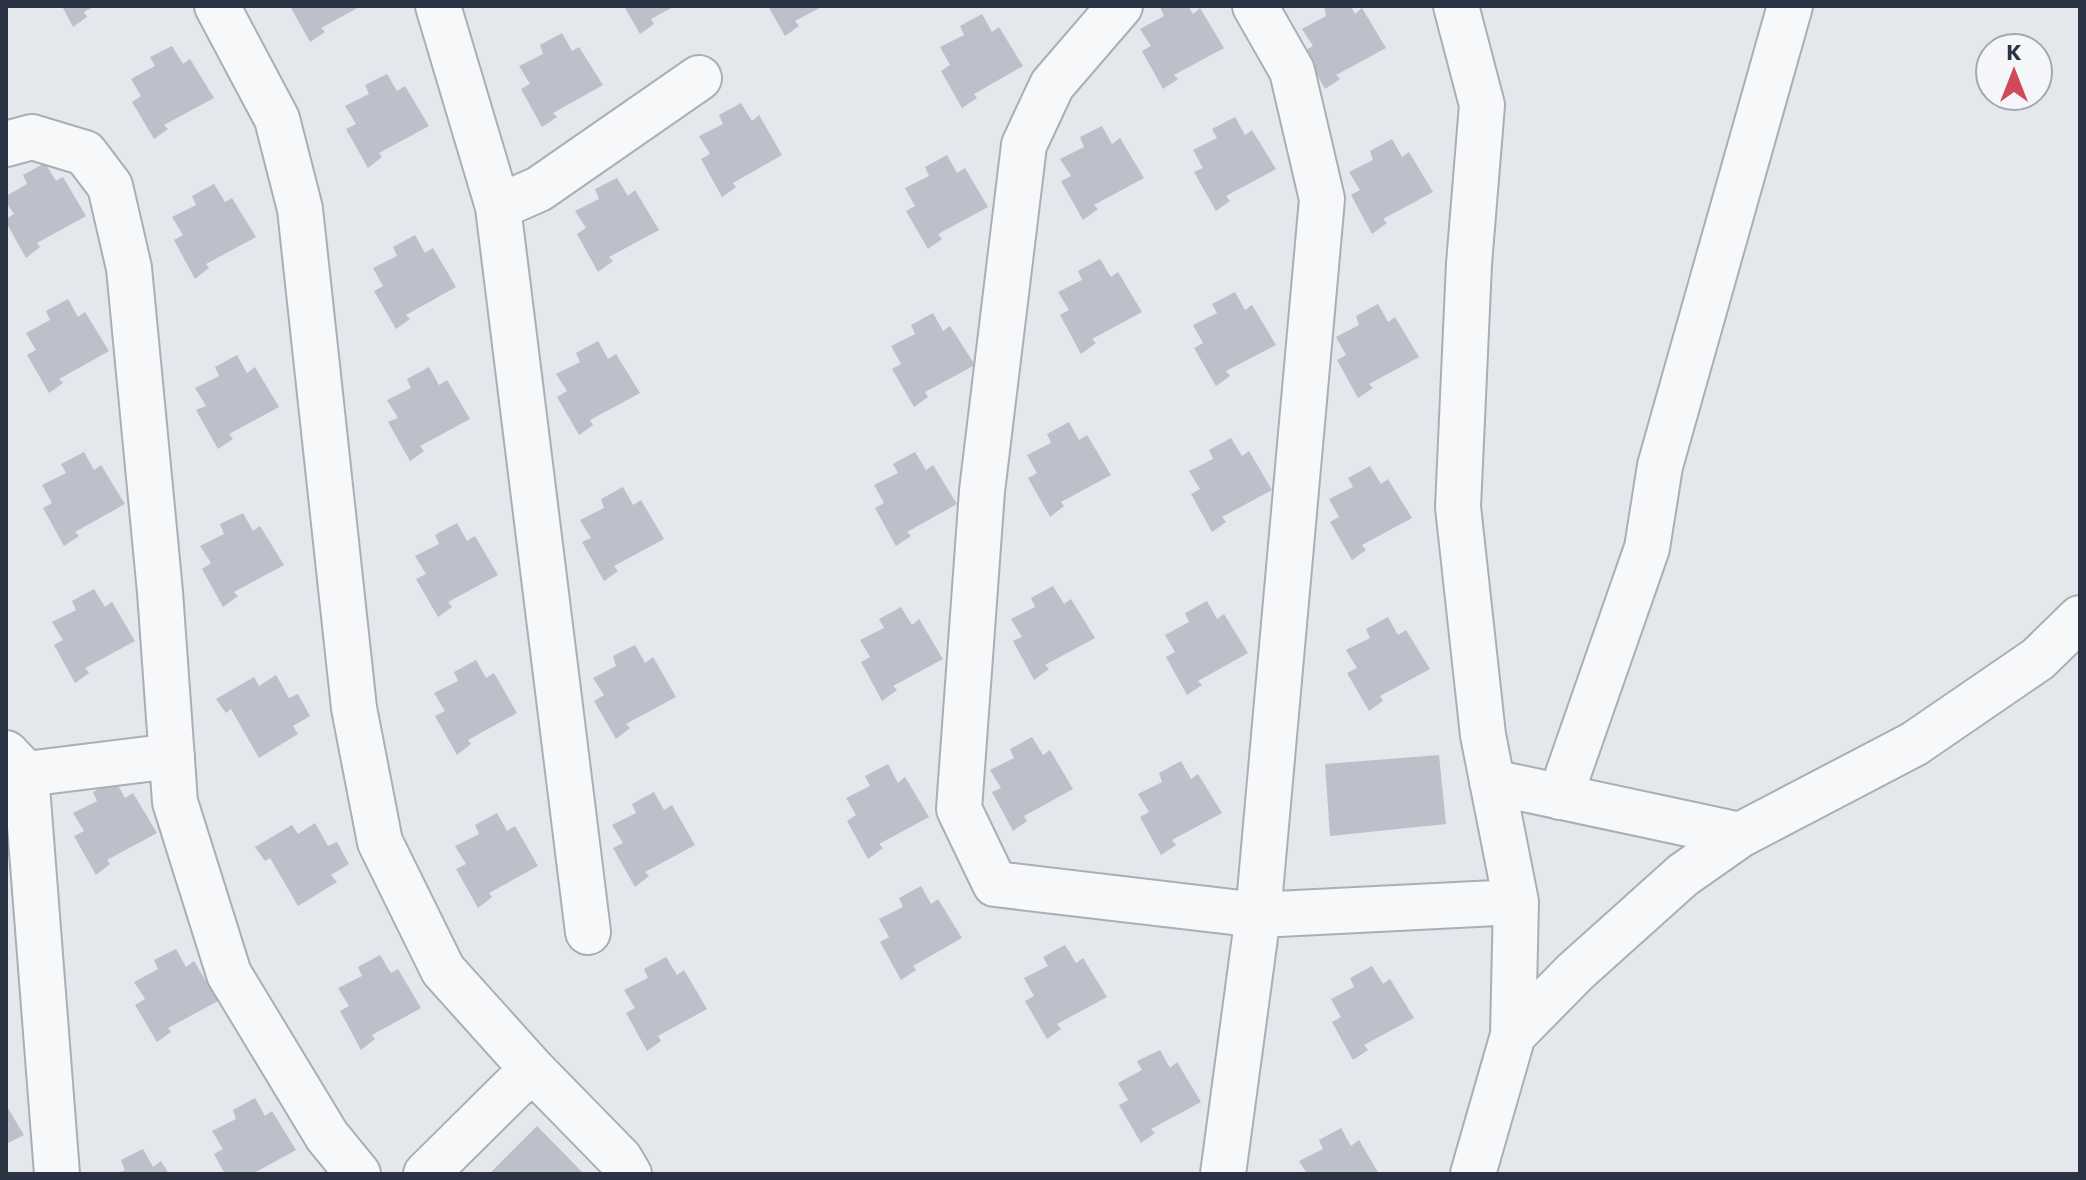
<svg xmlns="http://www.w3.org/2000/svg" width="2086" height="1180" font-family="Commissioner,sans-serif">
<rect width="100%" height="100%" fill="#e4e7ec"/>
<path fill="#bbc0ca" d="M62,6H95L84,12L87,17L73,27Z
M290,6H361L321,28L325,32L310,42Z
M624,6H675L651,19L654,24L640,34Z
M768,6H823L795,21L799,26L785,36Z
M1188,6L1193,14L1200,8L1224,48L1174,75L1178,79L1163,89L1142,51L1151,46L1140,29L1164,16L1160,7L1162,6Z
M1351,6L1355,14L1362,8L1386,48L1336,75L1340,79L1325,89L1304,51L1313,46L1302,29L1326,16L1324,6Z
M982,14L992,32L999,27L1023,66L974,94L977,98L962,108L941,71L950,65L940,47L964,35L960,26Z
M562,33L572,51L579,47L603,85L553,113L557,117L542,127L521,89L530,84L519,66L543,54L540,45Z
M172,46L183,64L190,59L214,98L164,125L168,129L154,139L132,102L141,96L131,79L155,66L150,57Z
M387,74L397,91L405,86L429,126L379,153L382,157L368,168L346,129L356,124L345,106L369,94L365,85Z
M741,103L752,121L759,115L782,155L733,183L736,187L722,197L701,159L710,154L699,136L723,124L719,115Z
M1235,117L1245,135L1252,130L1276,169L1226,196L1230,201L1216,211L1194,172L1203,168L1193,150L1217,138L1212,129Z
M1102,126L1112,144L1120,138L1144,178L1094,205L1098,209L1083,220L1061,181L1071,176L1060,159L1084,147L1080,137Z
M1392,139L1402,157L1409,152L1433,192L1383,219L1387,223L1372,234L1351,195L1360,190L1349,172L1373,160L1370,151Z
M947,155L957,173L965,168L988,207L938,234L942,239L928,249L906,211L915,206L905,188L929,176L925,167Z
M45,163L56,181L63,177L86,216L37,243L40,247L26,258L6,222V219L14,214L6,202V196L27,184L23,175Z
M617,178L628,196L635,190L659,230L609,257L613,261L598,272L577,234L586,228L575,211L599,199L595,189Z
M214,184L225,202L232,198L256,237L206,264L209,268L195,279L174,240L183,235L172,217L196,205L192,196Z
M415,235L425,253L433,248L456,287L406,315L410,319L396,329L374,291L383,286L373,268L397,256L393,247Z
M1100,259L1111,277L1118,272L1142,312L1092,339L1096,343L1081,354L1060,315L1069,310L1058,292L1082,280L1078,271Z
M1235,292L1245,310L1252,305L1276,345L1226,371L1230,376L1216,386L1194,348L1203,343L1193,325L1217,313L1212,304Z
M68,299L78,317L85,312L109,351L59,379L63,383L49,393L27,355L36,350L26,333L50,320L46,311Z
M1378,304L1388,322L1395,317L1419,357L1369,384L1373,388L1358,398L1337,360L1346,355L1336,337L1359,325L1356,316Z
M933,313L943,331L950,326L975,365L925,392L928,397L914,407L892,369L901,364L891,346L915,334L911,325Z
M598,341L608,359L616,354L640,393L590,420L593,425L579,435L557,397L567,391L556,374L580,362L576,353Z
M237,355L247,373L255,367L279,407L229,434L233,439L218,449L196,410L206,406L195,388L219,376L215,367Z
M429,367L439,385L447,380L470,419L420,446L424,451L410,461L388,422L398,418L387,400L411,388L407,379Z
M1069,422L1079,440L1087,435L1111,475L1061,502L1064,506L1050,517L1028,478L1037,473L1027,455L1051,443L1047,434Z
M1231,438L1242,456L1249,451L1272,490L1222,517L1226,522L1212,532L1191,494L1200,489L1189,471L1213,459L1209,450Z
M84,452L94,470L101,465L125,504L75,532L79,536L64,546L43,508L52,503L42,485L66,473L61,464Z
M915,452L926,470L933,465L957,504L907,532L911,536L896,546L875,508L884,503L874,485L898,473L893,464Z
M1370,466L1381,484L1388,479L1412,518L1362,545L1366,550L1352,560L1330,522L1339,517L1329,499L1353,487L1348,478Z
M623,487L633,505L641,500L664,539L614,566L618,571L604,581L582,542L591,538L580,520L604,508L601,499Z
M243,513L253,531L260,526L284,565L234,592L238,596L223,607L202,569L211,563L200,546L224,534L220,524Z
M457,523L467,541L475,536L498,575L448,602L452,607L438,617L416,579L426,574L415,556L439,544L435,535Z
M1053,586L1064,604L1071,599L1095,638L1045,665L1049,669L1034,680L1013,641L1022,637L1011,619L1035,607L1031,598Z
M94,589L105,607L112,602L135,641L85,668L89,673L75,683L54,645L63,640L52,622L76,610L72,601Z
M1207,601L1217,619L1224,614L1248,653L1198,681L1202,685L1187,695L1166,657L1175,652L1165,635L1189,622L1185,613Z
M901,607L912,625L919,619L943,659L893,686L897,690L882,701L861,662L870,657L860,640L884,628L879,619Z
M1388,617L1398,635L1406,630L1430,669L1380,696L1383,701L1369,711L1347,673L1357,668L1346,650L1370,638L1366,629Z
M635,645L645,663L653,657L676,697L626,724L630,728L616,739L594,701L604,695L593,678L616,666L613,656Z
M476,660L486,678L494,673L517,713L468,740L471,744L457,755L435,716L445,711L434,693L458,681L454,672Z
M276,675L289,698L298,694L310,716L293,726L298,734L259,758L231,709L226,713L216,699L254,677L259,686Z
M1032,737L1043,755L1050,750L1073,789L1024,816L1027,821L1013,831L992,792L1001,788L990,770L1014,758L1010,749Z
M1439,755L1446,824L1330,836L1325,764Z
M1181,761L1191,779L1198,774L1222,813L1172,840L1176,845L1161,855L1140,817L1149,812L1138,794L1162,782L1159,773Z
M888,764L898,783L905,777L929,817L879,844L883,848L868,859L847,821L856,815L846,798L870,786L865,776Z
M115,780L125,798L133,793L157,833L107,860L110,864L96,875L74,836L84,831L73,813L97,801L93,792Z
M654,792L664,810L672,805L695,845L645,872L649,876L635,887L613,848L623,843L612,825L636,813L632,804Z
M497,813L507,831L515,826L538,866L489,893L492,897L478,908L456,869L466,864L455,846L479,834L475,825Z
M315,823L328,846L337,842L349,864L331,875L337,882L298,906L270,858L265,861L255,847L292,825L298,834Z
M921,886L931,904L938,899L962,938L913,966L916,970L901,980L880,942L889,937L879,919L903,907L899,898Z
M1065,945L1076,963L1083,958L1107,997L1057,1024L1061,1029L1047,1039L1025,1001L1034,996L1024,978L1048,966L1043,957Z
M176,949L186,967L194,961L218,1001L168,1028L171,1032L157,1042L135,1005L145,999L134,982L158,969L154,960Z
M380,955L391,973L398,969L421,1008L372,1035L375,1039L361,1050L340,1011L349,1006L338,988L362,976L358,967Z
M666,957L677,975L684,970L707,1009L658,1036L661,1041L647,1051L626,1013L635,1008L624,990L648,978L644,969Z
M1372,966L1383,984L1390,979L1414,1018L1364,1045L1368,1050L1353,1060L1332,1022L1341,1017L1331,999L1354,987L1350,978Z
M1160,1050L1170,1068L1177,1062L1201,1102L1151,1129L1155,1133L1141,1143L1119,1105L1128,1100L1118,1083L1142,1070L1137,1061Z
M255,1098L265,1116L272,1111L296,1150L252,1174H225L214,1154L223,1149L212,1131L236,1119L233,1110Z
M6,1105L24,1135L6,1144Z
M537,1126L584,1174H489Z
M1341,1128L1351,1146L1359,1140L1379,1174H1307L1299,1161L1323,1149L1319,1140Z
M143,1149L153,1167L161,1161L169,1174H116L125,1170L121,1160Z"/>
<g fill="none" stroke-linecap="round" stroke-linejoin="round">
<defs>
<path id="minor" d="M217,6L277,119L300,209L354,708L380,842L443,970L532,1069L620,1159L629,1174
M438,6L498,207L539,189L699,78
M1120,6L1052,85L1024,145L982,491L959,809L995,884L1258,915L1516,902
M1456,6L1482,105L1469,264L1458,507L1483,735L1516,902L1513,1035
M6,144L32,137L85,153L110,186L129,268L160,592L175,802L229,974L327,1136L358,1174
M498,207L588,932
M6,753L26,774L57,1174
M26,774L172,756
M1492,782L1740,835
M1560,797L1647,548L1660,466L1790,6
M426,1174L532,1069
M1223,1174L1258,915L1322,199L1292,71L1255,6
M1473,1174L1513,1035L1575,972L1683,875L1740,835L1914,744L2038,659L2080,618"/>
</defs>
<use href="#minor" stroke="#a9aeb7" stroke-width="48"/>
<use href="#minor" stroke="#f7f8fa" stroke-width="44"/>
</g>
<rect width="2086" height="1180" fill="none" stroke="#2b3445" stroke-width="16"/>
<g transform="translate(2014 72)"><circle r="38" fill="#f4f6f9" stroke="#a4a8b1" stroke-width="2"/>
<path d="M0-6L14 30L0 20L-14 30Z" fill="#d1495b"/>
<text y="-12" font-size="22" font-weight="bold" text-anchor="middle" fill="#2b3445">K</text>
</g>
</svg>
